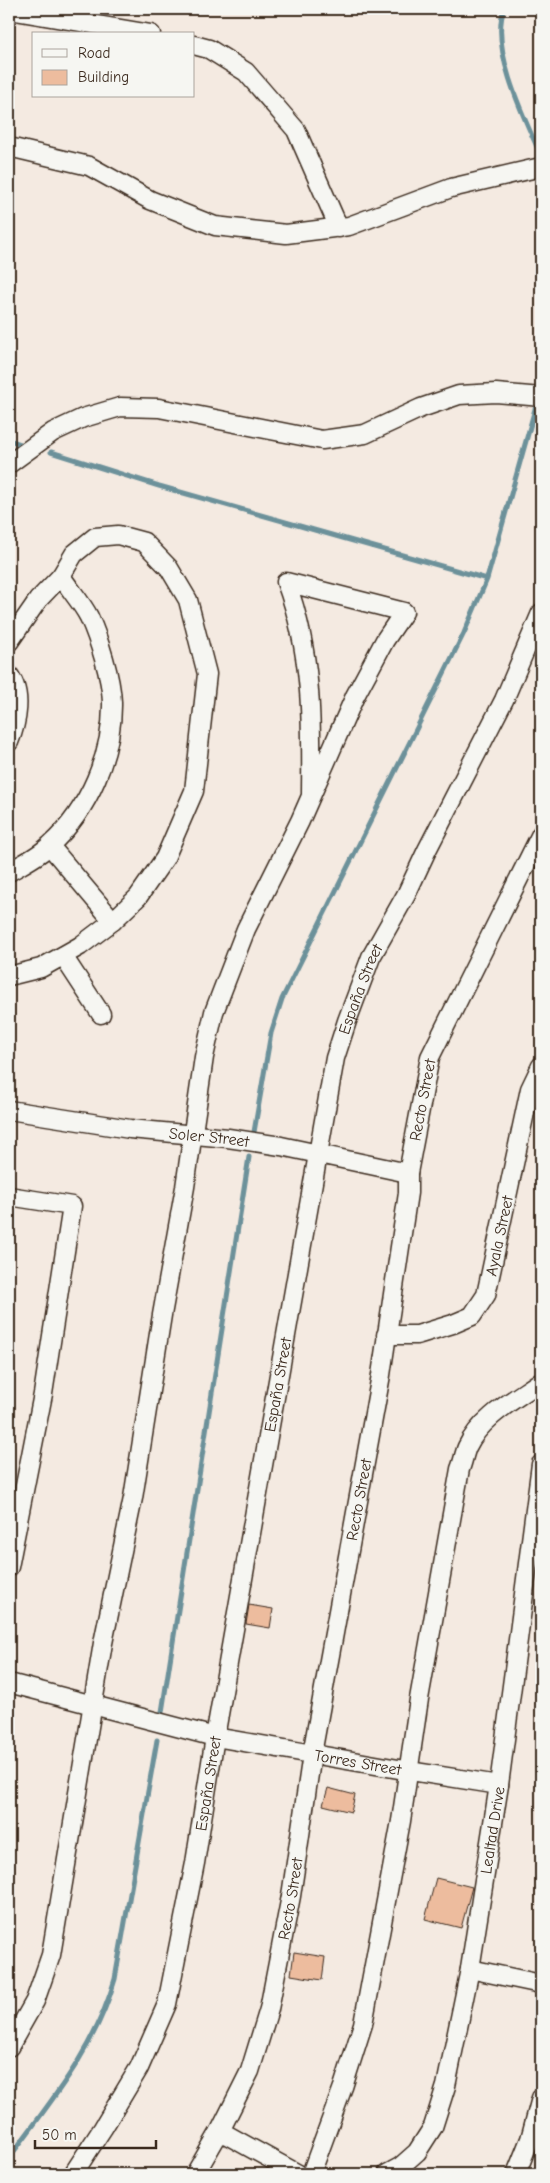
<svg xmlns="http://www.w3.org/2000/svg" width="550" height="2183" font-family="'Comic Neue',sans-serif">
<rect width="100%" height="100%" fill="#f4eae1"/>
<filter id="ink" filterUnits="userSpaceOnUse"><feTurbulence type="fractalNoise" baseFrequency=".02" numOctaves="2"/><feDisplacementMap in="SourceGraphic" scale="10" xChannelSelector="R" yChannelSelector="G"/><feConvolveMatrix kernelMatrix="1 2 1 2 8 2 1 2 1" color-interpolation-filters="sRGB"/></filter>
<g filter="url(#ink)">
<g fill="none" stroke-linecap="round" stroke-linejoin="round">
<path stroke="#6c919a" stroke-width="5" d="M504,9C490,47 523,116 539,151
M541,385V383
M9,440L21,444
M51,452L159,486L487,579
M254,1132L271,1033L282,999L464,633L487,579L535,409
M162,1712L249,1157
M9,2158C51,2101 95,2049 115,1979L157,1740"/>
</g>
<path fill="#edbc9e" stroke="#3b2a1e" d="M249,1605L273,1609L270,1628L246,1624Z
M328,1788L355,1795L351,1812L323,1805Z
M436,1878L472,1887L461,1928L425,1919Z
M294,1952L325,1957L322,1980L291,1975Z"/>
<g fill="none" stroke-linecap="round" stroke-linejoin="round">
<defs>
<g id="minor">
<path d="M9,10L151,34"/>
<path d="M194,45L209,49L246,72L296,130L339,228"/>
<path d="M9,147L89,166L150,200L215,226L286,234L349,226L451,188L541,167"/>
<path d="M9,464L53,432L83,418L120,407L159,408L322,440L365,434L421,408L459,395L496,393L541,397"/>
<path d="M9,642L38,600L61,576"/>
<path d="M9,675C23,693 17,723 9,742"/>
<path d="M50,846L113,921"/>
<path d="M9,872C22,864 39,856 50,845C89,810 113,753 112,702C111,677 99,639 89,617C82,603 70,590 61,576L74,554L95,537L118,535L144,542L169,568L188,600L207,674L194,791L165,858L138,897L113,921L80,946L41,968L9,976"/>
<path d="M63,956L101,1014"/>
<path id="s1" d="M9,1110L130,1129L228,1138L281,1146L408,1173"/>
<path d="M9,1196L72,1206L43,1394L9,1567"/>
<path id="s2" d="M386,1335H417L453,1324L472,1316L486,1295L530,1089L541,1066"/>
<path id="s3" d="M9,1683L215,1737L410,1771L499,1785"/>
<path d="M470,1969L541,1984"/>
<path d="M9,2047L35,2001L51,1955L103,1643L133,1498L162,1315L185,1187L204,1057L214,1012L246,929L300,821L355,696L385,640L404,612L286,582C312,652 312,720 311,794"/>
<path d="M220,2131L298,2174"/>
<path id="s4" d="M73,2174L103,2128L139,2068L167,2004L195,1863L215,1737L335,1058L347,1021L371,957L406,895L427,850L504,700L541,613"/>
<path id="s5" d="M195,2174L220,2131L250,2071L269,2009L291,1896L312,1754L381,1375L408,1193V1173L430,1057L541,834"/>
<path d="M311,2174L343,2087L363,2024L401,1821L419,1699L460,1469C463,1462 464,1454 467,1447C481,1417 516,1399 541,1381"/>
<path id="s6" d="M387,2174L400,2167L417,2152L433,2127L446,2086L470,1969L499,1785L541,1464"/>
<path d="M516,2174L530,2139L541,2098"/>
</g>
</defs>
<use href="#minor" stroke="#3b2a1e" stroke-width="21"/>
<use href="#minor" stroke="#f6f6f2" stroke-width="18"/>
</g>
</g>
<g text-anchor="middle" stroke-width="4" stroke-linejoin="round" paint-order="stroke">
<g font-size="16" fill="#3b2a1e" stroke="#f6f6f2">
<text dy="6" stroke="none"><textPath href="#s4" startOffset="1229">España Street</textPath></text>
<text dy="6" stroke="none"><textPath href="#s5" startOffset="1104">Recto Street</textPath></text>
<text dy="6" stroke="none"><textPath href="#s1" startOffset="202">Soler Street</textPath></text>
<text dy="6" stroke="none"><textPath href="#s2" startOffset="175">Ayala Street</textPath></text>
<text dy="6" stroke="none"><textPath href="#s4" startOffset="824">España Street</textPath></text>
<text dy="6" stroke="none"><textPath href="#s5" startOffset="699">Recto Street</textPath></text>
<text dy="6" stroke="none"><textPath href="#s3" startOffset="358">Torres Street</textPath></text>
<text dy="6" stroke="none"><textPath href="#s4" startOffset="419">España Street</textPath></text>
<text dy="6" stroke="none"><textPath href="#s6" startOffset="370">Lealtad Drive</textPath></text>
<text dy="6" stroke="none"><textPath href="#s5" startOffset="294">Recto Street</textPath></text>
</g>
</g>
<rect width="550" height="2183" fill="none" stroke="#f6f6f2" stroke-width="30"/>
<rect x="15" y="15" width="520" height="2153" fill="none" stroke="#3b2a1e" stroke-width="2" filter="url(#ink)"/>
<rect x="32" y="32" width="162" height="65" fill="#f6f6f2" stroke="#aba49d"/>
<rect x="42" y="49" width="25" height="8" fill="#f6f6f2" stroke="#aba49d"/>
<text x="78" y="58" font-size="15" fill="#3b2a1e">Road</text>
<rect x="42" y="70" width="25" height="15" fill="#edbc9e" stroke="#aba49d"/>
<text x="78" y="82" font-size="15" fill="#3b2a1e">Building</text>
<path d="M35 2140v8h121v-8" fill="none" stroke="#3b2a1e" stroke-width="2.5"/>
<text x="42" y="2140" font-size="15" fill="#3b2a1e" stroke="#f6f6f2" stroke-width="4" paint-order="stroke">50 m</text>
</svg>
